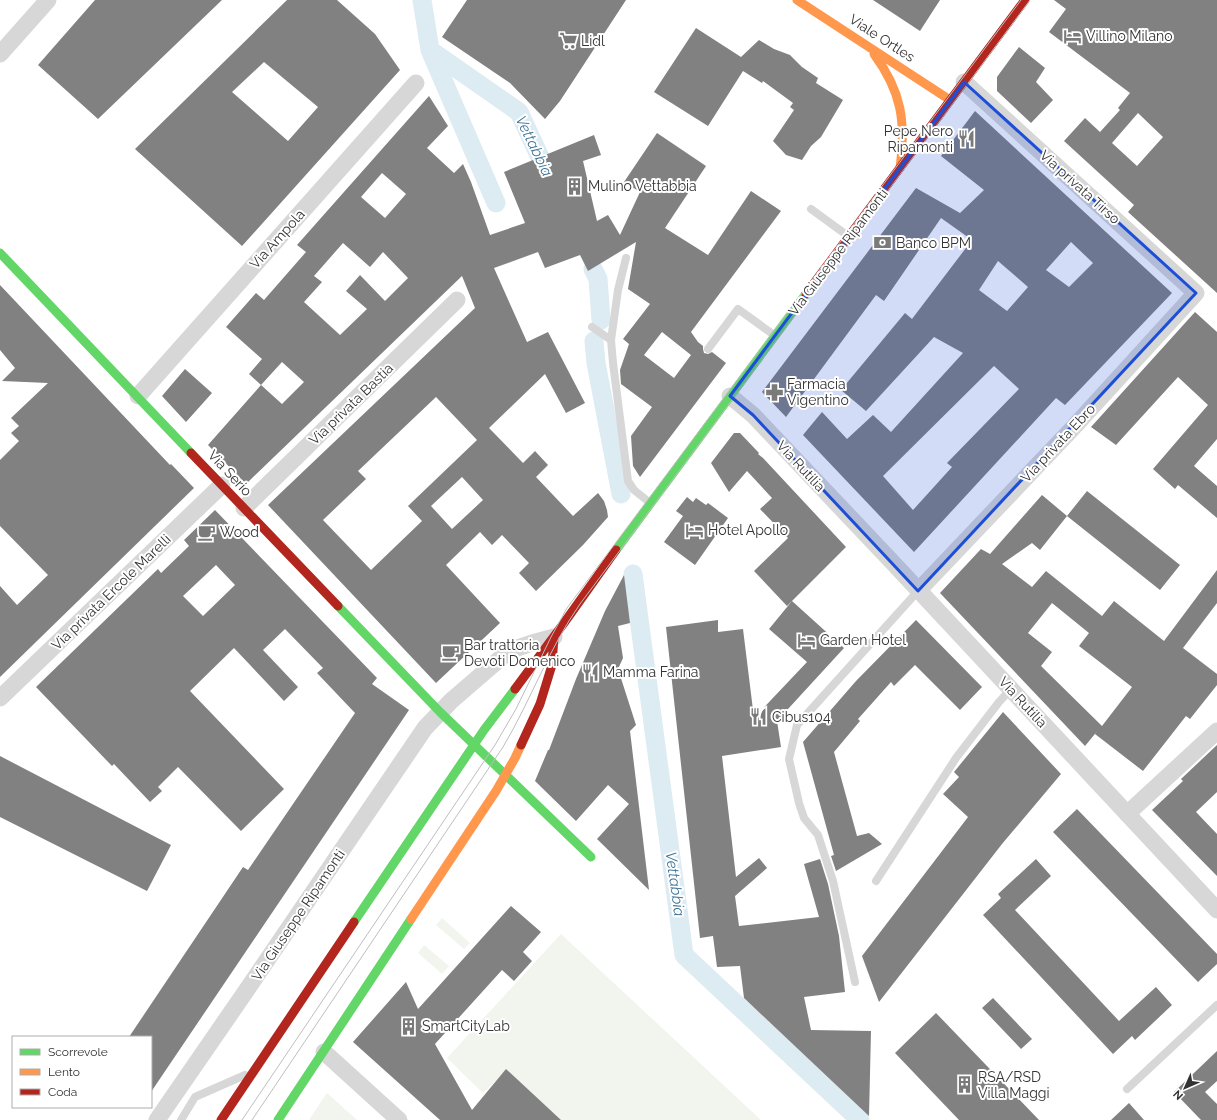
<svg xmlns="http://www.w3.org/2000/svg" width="1217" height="1120" font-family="Raleway,sans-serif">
<rect width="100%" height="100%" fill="#fff"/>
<path fill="#f1f5ed" d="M442,918L470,943L464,949L436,925Z
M561,934L761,1120H561L507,1070L483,1093L447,1058Z
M424,945L449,966L442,974L418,953Z
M327,1093L357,1120H309Z"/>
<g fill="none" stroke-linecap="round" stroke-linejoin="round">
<path stroke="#ddebf3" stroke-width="19" d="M422,0L430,50L519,112L551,181
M430,50L496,203
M593,269L598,279L601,320
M594,341L596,363L621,494
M633,574L684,955L860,1120"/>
</g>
<path fill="#818181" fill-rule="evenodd" d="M95,0H222L98,119L38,65Z
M287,0H337L375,34L400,70L242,246L135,149ZM264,62L318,107L288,141L232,92Z
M467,0H626L560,101L545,119L510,83L442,37Z
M873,0H940L920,31Z
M1054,0H1217V293L1128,212L1134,205L1064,141L1085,118L1100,132L1120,110L1118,108L1130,93L1049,32L1066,9ZM1138,113L1163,137L1137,166L1112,143Z
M696,28L741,57L759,40L774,49L790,55L802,67L818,78L816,83L843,100L821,137L811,146L802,160L786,155L773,141L794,110L790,107L793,103L763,81L762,83L743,71L708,126L654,92Z
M1019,47L1045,68L1036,82L1053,100L1031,123L997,91V77Z
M429,96L448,126L427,148L454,173L463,164L471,182L490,235L525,223L504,172L594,135L601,155L583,161L597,221L608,215L620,235L640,192L624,182L657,133L706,166L665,228L708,255L751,191L781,211L691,332L698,342L703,346V349L704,353L708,354L712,352L726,363L640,477L633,466L631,436L652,407L621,384L620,370L629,344L623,339L650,304L628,289L636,242L588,271L580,255L545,268L538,252L494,268L527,342L548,332L585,403L566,413L545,374L489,428L523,463L535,451L548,465L536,477L573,516L598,493L604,501L607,510L608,517L583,545L536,591L519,573L529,563L502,535L492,545L480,532L446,565L500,623L436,683L268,505L475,308L462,276L246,484L208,445L261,385L249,374L262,359L226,327L256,293L264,300L306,252L297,245ZM382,173L406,194L385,218L361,197ZM343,243L370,267L383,252L408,278L385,301L360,275L346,291L367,309L340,335L304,302L322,282L314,276ZM662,332L691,355L674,378L644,355ZM282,362L304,382L282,404L261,385ZM436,397L477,440L408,506L422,521L371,570L323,520L366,479L358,471ZM462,477L483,500L452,529L431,506Z
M975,111L1172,293L1065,405L1056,398L914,552L803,435L822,412L847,439L873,415L891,432L963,353L934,337L866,411L841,390L905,313L912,319L972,240L941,218L884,301L876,295L786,417L762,392L916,188L960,213L984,190L941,156ZM1071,242L1093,263L1069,287L1046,270ZM998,261L1028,287L1007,311L979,290ZM994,366L1019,389L947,463L952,467L913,510L883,476Z
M0,285L170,465L171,464L194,488L0,677V586L17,605L48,575L0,526V460L19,441L11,433L19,426L11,418L48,383L2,381L15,368L0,350Z
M1195,312L1217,332V439L1194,466L1217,486V518L1178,485L1175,489L1153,469L1208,405L1178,377L1116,445L1091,427Z
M185,369L212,393L186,422L162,396Z
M734,433H740L759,453L758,454L763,458L846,547L792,601L844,648L777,721L781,747L722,756L736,877L759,858L767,868L735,896L739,926L819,917L804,864L820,859L828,884L839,936L845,992L804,997L811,1030L871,1031L869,1116L744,998L740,966L717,967L713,936L700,938L666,627L718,620V632L743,629L754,718L807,662L769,629L792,601L787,606L754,571L788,538L760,509L772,498L747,471L729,492L711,463Z
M1087,491L1180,565L1160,590L1067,516Z
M1042,495L1067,516L1040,550L1032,543L1002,564L1032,587L1046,571L1102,616L1114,601L1164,641L1217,570V603L1183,648L1217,674V685L1190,719L1186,716L1143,771L1095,734L1099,729L1085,746L940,593L981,549L990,554ZM1052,603L1089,633L1079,646L1132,687L1102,726L1041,666L1052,652L1028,633Z
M687,497L693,502L696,498L706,505L708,503L728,518L695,565L664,542L683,516L676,511Z
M215,510L377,678L372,684L409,710L151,1092V1037H129L243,867L248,870L355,713L317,673L323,668L285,629L263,650L298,687L284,701L234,648L190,691L284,789L241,831L178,767L158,787L162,791L150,802L114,764L112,766L36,687L158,569L161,573L189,546L184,540ZM216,565L235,585L203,616L183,596Z
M624,575L630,623L618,626L623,658L618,669L636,725L630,731L649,890L597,839L629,804L608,785L576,821L535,781L548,750H549L576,679L605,611Z
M916,620L982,687L960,710L915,665L894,686L891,682L858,719L860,721L834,752L857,836L869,833L882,844L836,871L831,856L834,855L803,742L856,681Z
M1003,712L1061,774L1002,844L879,1002L862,956L968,817L943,794L959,777L954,772Z
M1217,745V792L1196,812L1217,834V876L1152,810L1183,781L1181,779Z
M0,756L171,845L147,891L0,817Z
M1077,809L1217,954V964L1198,982L1053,832Z
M1036,859L1051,876L1015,910L1119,1021L1156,987L1172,1005L1135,1040L1132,1036L1113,1054L983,915L1001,898L998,894Z
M511,906L541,932L523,952L532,961L514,981L502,970L435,1044L472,1110L506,1069L561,1120H440L353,1042L406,982L418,1009Z
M993,998L1032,1039L1021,1049L982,1008Z
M936,1013L1039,1120H959L895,1053Z
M1217,1051V1081L1205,1092L1217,1104V1120H1201L1174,1092Z
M1129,1103L1144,1120H1111Z"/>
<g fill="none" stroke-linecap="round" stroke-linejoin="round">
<path stroke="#d7d7d7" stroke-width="8" d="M811,209L848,236
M626,258L618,290L611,340L613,363L628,481L634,490L649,502
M592,327L611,340
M708,349L738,309L774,335
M876,881L956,758L999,702L1011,689
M855,982L833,881L818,835L804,818L799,803L789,759L797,725L918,591
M1127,1089L1217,1005
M181,1120L195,1097L245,1075"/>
<path stroke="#d7d7d7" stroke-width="17" d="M0,54L48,0
M138,396L416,83
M730,396L753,415L895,565L1217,910
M244,508L457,300
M918,591L1072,429L1196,293L964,82
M0,698L222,485
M1127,814L1217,731
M324,1052L399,1120
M157,1120L246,991L425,728L451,701L509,651L532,643L554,637"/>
<path stroke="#63d668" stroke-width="9" d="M0,253L191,453
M616,550L806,294
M338,606L440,712L591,857
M354,922L484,730L515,689
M278,1120L411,919"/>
<path stroke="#ff974d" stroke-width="9" d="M797,0L950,100
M874,54C902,92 906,122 900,168
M411,919L496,791L515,758L521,745"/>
<path stroke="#b3261e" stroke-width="9" d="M806,294L1025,0
M191,453L338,606
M515,689L564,623L616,550
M521,745L540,704L552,665L554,637
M221,1120L354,922"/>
<path stroke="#bebebe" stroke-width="1" d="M242,1120L495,745L516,709L551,637L567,608L1021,0
M252,1120L503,747C531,700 549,648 580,604L1030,0"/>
</g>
<path fill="#1d4ed8" fill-opacity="0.2" stroke="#1d4ed8" stroke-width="3" stroke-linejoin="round" d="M964,82L1196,293L918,591L753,415L730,396Z"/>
<defs>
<symbol id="hotel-bare" viewBox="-9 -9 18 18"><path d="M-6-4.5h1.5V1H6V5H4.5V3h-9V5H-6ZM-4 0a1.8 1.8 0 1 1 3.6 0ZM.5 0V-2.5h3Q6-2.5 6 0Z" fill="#7a7a7a" stroke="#fff" stroke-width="2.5" paint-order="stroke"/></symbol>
<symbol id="supermarket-bare" viewBox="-9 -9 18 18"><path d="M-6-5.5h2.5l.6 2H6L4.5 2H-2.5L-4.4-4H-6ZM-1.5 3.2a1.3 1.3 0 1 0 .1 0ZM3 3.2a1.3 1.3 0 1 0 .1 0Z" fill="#7a7a7a" stroke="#fff" stroke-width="2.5" paint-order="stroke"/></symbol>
<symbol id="restaurant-bare" viewBox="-9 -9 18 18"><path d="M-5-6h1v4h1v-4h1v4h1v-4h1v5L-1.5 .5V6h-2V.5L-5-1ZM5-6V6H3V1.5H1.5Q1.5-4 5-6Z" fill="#7a7a7a" stroke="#fff" stroke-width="2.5" paint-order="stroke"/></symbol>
<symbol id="building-bare" viewBox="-9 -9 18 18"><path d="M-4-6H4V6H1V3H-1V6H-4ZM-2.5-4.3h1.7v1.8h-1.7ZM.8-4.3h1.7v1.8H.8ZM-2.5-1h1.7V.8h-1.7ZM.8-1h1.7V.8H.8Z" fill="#7a7a7a" stroke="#fff" stroke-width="2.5" paint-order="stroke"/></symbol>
<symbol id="bank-bare" viewBox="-9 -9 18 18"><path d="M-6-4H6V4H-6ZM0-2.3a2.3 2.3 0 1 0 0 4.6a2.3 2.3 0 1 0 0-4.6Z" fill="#7a7a7a" stroke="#fff" stroke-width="2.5" paint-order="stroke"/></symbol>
<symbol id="pharmacy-bare" viewBox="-9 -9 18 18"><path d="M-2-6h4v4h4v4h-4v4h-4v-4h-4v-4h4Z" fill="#7a7a7a" stroke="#fff" stroke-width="2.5" paint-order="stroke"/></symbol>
<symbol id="cafe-bare" viewBox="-9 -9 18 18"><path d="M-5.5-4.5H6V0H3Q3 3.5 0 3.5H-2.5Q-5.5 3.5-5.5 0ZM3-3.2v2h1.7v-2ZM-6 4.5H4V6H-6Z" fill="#7a7a7a" stroke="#fff" stroke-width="2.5" paint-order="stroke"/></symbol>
</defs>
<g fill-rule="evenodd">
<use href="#hotel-bare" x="1060" y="24" width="25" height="25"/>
<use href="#supermarket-bare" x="556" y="28" width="25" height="25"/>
<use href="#restaurant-bare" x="954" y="126" width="25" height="25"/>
<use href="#building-bare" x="562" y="174" width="25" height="25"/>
<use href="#bank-bare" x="870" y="230" width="25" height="25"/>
<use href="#pharmacy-bare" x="762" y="380" width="25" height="25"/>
<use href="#hotel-bare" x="682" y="518" width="25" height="25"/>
<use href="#cafe-bare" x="194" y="520" width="25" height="25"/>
<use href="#hotel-bare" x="794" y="628" width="25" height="25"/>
<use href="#cafe-bare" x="438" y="640" width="25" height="25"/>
<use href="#restaurant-bare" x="578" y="660" width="25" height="25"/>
<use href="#restaurant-bare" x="746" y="704" width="25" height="25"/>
<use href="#building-bare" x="396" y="1014" width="25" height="25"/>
<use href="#building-bare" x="952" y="1072" width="25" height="25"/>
</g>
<g text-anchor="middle" stroke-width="4" stroke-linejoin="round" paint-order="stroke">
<g font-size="14" fill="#333" stroke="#fff" text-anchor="start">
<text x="1086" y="41">Villino Milano</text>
<text x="581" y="46">Lidl</text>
<text x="953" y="136" text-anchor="end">Pepe Nero<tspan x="953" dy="16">Ripamonti</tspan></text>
<text x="588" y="191">Mulino Vettabbia</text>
<text x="896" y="248">Banco BPM</text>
<text x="787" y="389">Farmacia<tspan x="787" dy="16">Vigentino</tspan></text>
<text x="708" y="535">Hotel Apollo</text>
<text x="220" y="537">Wood</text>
<text x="820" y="645">Garden Hotel</text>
<text x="464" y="650">Bar trattoria<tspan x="464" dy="16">Devoti Domenico</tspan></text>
<text x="603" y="677">Mamma Farina</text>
<text x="772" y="722">Cibus104</text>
<text x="422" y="1031">SmartCityLab</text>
<text x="978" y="1082">RSA/RSD<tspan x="978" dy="16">Villa Maggi</tspan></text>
</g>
<g font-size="14" fill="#333" stroke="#fff">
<text transform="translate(882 38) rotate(33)" y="5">Viale Ortles</text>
<text transform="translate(1080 187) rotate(42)" y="5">Via privata Tirso</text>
<text transform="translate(277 239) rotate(-48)" y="5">Via Ampola</text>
<text transform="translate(838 252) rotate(-53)" y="5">Via Giuseppe Ripamonti</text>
<text transform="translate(351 404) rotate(-44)" y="5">Via privata Bastia</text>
<text transform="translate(1058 443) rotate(-47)" y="5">Via privata Ebro</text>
<text transform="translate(801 466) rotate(47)" y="5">Via Rutilia</text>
<text transform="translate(230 473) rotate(47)" y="5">Via Serio</text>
<text transform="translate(111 592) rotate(-44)" y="5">Via privata Ercole Marelli</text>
<text transform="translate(1023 702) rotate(47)" y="5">Via Rutilia</text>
<text transform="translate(298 915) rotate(-56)" y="5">Via Giuseppe Ripamonti</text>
</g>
<g font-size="15" font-style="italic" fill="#3f7597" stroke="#fff">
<text transform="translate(534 146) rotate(64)" y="5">Vettabbia</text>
<text transform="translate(675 884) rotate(82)" y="5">Vettabbia</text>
</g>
</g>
<rect x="12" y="1036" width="140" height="72" fill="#ffffff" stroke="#adadad"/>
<rect x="20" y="1049" width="20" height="6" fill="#63d668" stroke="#adadad"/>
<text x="48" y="1056" font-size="12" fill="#333333">Scorrevole</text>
<rect x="20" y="1069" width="20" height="6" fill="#ff974d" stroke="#adadad"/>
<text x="48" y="1076" font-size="12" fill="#333333">Lento</text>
<rect x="20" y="1089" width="20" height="6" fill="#b3261e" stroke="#adadad"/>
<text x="48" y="1096" font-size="12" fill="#333333">Coda</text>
<g transform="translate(1185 1088) rotate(225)" stroke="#ffffff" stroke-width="3" paint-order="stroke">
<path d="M0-3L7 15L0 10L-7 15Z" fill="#333333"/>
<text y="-6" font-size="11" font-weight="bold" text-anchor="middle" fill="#333333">N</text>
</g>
</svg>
